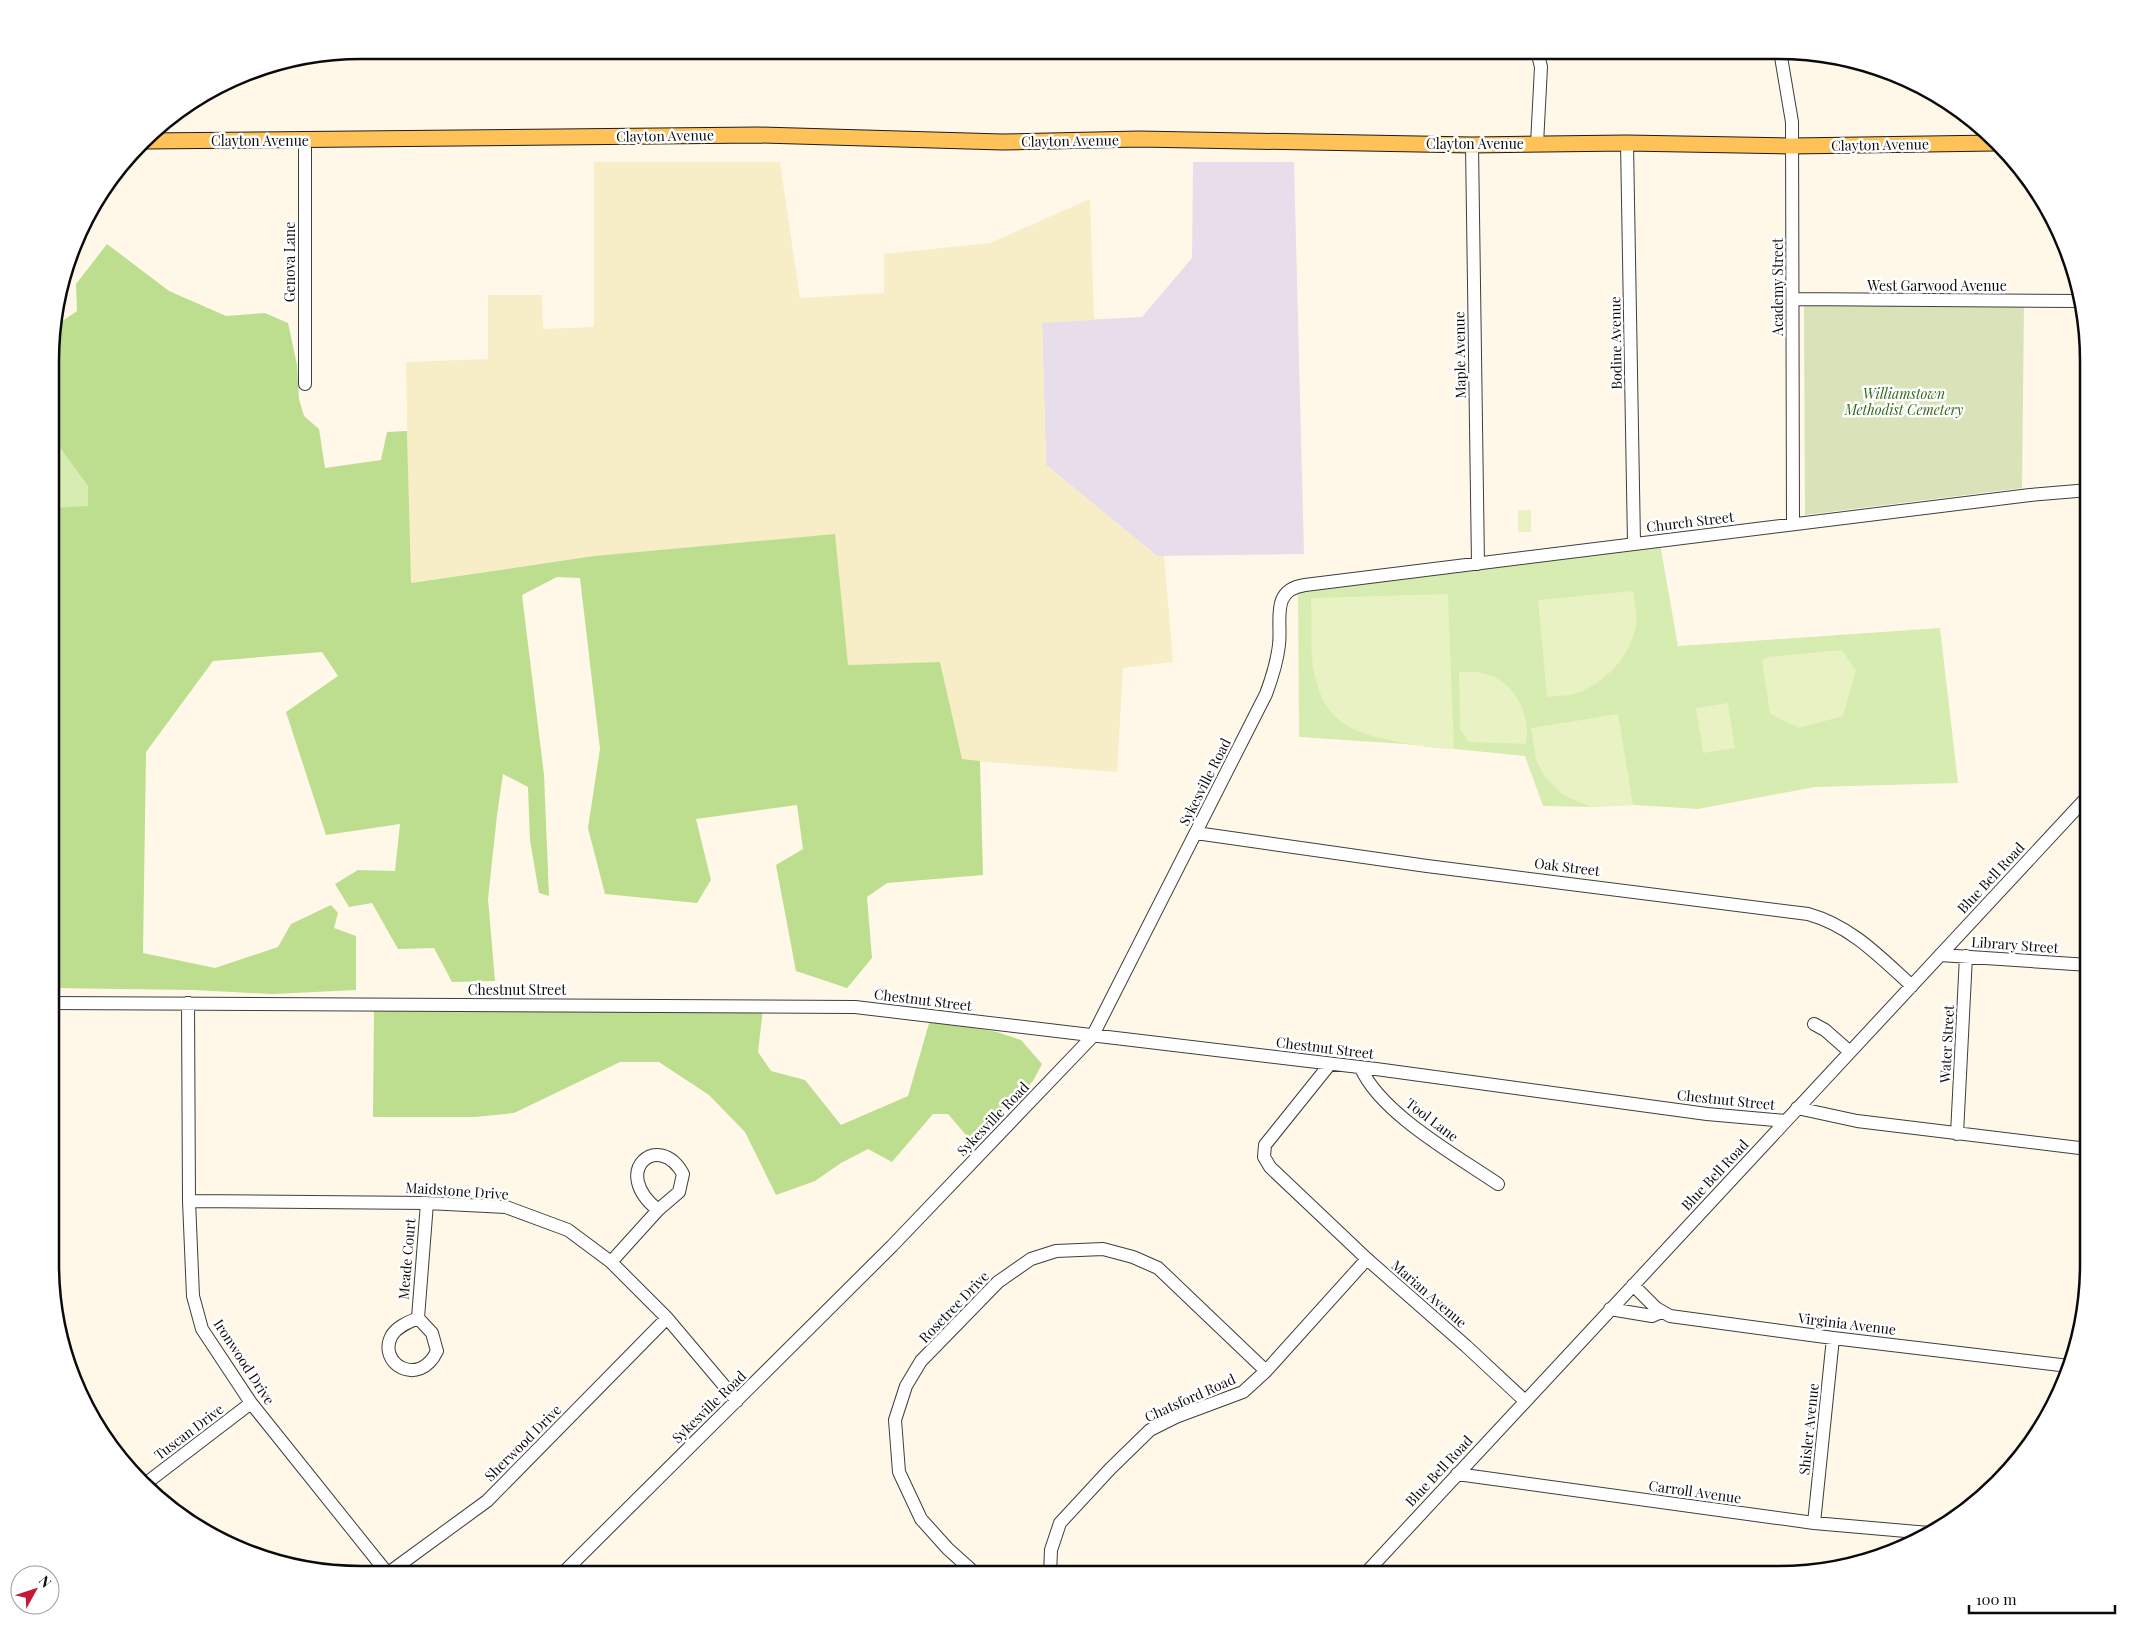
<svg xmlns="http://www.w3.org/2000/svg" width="2139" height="1625" font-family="'Playfair Display',serif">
<rect width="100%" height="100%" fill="#fff8e9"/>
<path fill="#e8deeb" d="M1193,162H1294L1304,554L1157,556L1046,465L1042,322L1142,317L1192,258Z"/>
<path fill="#f7edc7" d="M594,162H780L800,298L884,293V254L990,243L1090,199L1094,320L1042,323L1046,465L1157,556H1164L1173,662L1123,668L1117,772L962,760L940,662L848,665L594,556L410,583L406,362L488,359V295H542L543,329L594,327Z"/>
<path fill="#d7ecb0" d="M57,444L88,486V507L52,508V446Z
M1659,538L1678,646L1940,628L1958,783L1815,787L1698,809L1633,805L1591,807L1543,806L1525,756L1405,744L1299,737L1298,588Z"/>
<path fill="#bcde8e" d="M107,244L169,291L226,316L265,313L288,323L297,365L299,399L304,416L319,429L325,468L381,460L387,432L407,431L411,583L594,556L835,534L848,665L940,662L962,759L980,761L983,875L887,883L867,897L872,958L847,988L796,971L776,865L803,849L797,805L696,819L711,880L697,903L605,894L588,828L600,749L580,578L557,577L522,595L544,775L549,896L539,893L530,840L528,787L503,774L497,815L488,899L495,981L452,982L434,948L398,949L372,903L349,907L335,884L358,870L395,871L400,824L326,835L286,712L338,676L322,652L213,661L146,752L143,953L215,968L278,947L291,924L331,905L338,913L334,928L356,936V990L273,994L194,990L51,988L52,508L88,506V486L57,444L58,324L77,311L76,284Z
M374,1009H763L758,1052L771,1071L805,1080L841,1125L908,1096L930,1020L997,1032L1021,1040L1042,1064L1033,1081L972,1142L948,1114H933L892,1162L868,1149L841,1163L815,1181L776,1195L745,1132L709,1095L659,1062H620L514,1113L475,1117H373Z"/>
<path fill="#dae2b9" d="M1804,302L2024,303L2022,488L1805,515Z"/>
<path fill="#e8f2c2" d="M1518,510H1531V532H1518Z
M1633,591C1634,602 1638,615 1636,625C1631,658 1602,686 1571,695C1563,696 1555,696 1547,697L1538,600Z
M1448,594L1454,749C1434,749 1413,745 1393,741C1346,731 1322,719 1313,667C1310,645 1312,620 1311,598Z
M1842,650L1856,670L1843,716L1799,728L1770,714L1762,661L1767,657Z
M1459,672C1466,672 1475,671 1482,673C1515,680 1531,713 1526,744L1469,742L1460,730Z
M1728,703L1735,748L1703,753L1696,708Z
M1618,714L1633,805L1591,807L1563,795L1545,777L1536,760L1531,728Z"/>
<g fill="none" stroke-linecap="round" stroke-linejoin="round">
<defs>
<path id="minor" d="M1780,51L1792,122L1793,524
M1627,143L1634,543
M1537,144L1541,67L1537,51
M1472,145L1478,564
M1793,299L2081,301
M305,384V141
M1196,833L1427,866L1808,914C1851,926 1879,956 1912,986
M1940,955L2089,965
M51,1003L855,1007L1376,1069L1707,1114L1785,1121
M188,1003L189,1201L193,1296L202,1329L251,1403L388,1574
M1814,1024L1825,1030L1850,1052
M1330,1064L1265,1145L1264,1157L1270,1167L1367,1259L1466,1346L1525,1401
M1361,1068C1380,1113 1457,1156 1498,1184
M1797,1108L1857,1121L2088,1149
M1957,1134L1966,956
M189,1201L427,1203L506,1207L568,1230L611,1262L667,1318L737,1401
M611,1262L658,1210L679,1192L683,1174C659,1130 609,1171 658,1210
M1633,1285L1656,1308L1670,1316L1833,1338L2069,1366
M2084,1302L2088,1258
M1610,1309L1652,1316L1661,1312
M418,1318L432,1333L437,1351C419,1389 376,1363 392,1335C398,1326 409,1322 418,1318Z
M418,1318L427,1203
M1457,1474L1814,1523L1929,1533
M145,1484L251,1403
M1814,1523L1833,1338
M387,1574L487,1501L667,1318
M562,1574L892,1246L1092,1037L1266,694C1272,678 1277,662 1279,645C1282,620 1270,590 1305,585L2030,495L2089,490
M977,1575L948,1549L921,1519L899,1472L895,1420L906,1386L921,1361L998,1282L1031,1259L1056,1251L1103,1249L1133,1257L1158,1268L1266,1371
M1050,1575L1051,1550L1060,1523L1110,1469L1150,1430L1176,1417L1243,1392L1266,1371L1367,1259
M1364,1575L2089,795"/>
<path id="major" d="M145,141L758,135L1002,142L1139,139L1472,145L1627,143L1792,146L1995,143"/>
</defs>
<use href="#minor" stroke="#3e3e3e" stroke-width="14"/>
<use href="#major" stroke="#1c1c1c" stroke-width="17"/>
<use href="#minor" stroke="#fff" stroke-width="12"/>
<use href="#major" stroke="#ffc259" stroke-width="15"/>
</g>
<g text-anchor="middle" stroke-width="5" stroke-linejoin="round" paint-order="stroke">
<g font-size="14" fill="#0b0b0b" stroke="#fff">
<text transform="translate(665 136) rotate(-1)" y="5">Clayton Avenue</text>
<text x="260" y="146">Clayton Avenue</text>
<text transform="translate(1070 141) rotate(-1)" y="5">Clayton Avenue</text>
<text x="1475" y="149">Clayton Avenue</text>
<text transform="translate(1880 145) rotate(-1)" y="5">Clayton Avenue</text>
<text transform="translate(290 262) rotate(-90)" y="5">Genova Lane</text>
<text x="1937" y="291">West Garwood Avenue</text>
<text transform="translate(1778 287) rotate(-90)" y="5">Academy Street</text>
<text transform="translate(1616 343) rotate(-91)" y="5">Bodine Avenue</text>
<text transform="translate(1460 355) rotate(-91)" y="5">Maple Avenue</text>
<text transform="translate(1690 522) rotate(-7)" y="5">Church Street</text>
<text transform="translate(1205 782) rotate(-63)" y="5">Sykesville Road</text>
<text transform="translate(1567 867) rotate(7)" y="5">Oak Street</text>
<text transform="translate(1991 878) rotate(-47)" y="5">Blue Bell Road</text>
<text transform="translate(2015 945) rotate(4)" y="5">Library Street</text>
<text x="517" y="995">Chestnut Street</text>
<text transform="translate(923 1000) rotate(7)" y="5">Chestnut Street</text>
<text transform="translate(1947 1044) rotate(-87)" y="5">Water Street</text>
<text transform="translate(1325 1048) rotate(7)" y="5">Chestnut Street</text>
<text transform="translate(1726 1100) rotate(6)" y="5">Chestnut Street</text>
<text transform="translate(993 1119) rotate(-46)" y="5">Sykesville Road</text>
<text transform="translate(1432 1120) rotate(37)" y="5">Tool Lane</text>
<text transform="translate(1715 1175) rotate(-47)" y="5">Blue Bell Road</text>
<text transform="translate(457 1191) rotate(4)" y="5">Maidstone Drive</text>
<text transform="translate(407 1259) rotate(-85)" y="5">Meade Court</text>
<text transform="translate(1429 1294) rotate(41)" y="5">Marian Avenue</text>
<text transform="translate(954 1307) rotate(-46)" y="5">Rosetree Drive</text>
<text transform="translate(1847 1324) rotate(7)" y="5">Virginia Avenue</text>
<text transform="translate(244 1362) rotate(57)" y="5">Ironwood Drive</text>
<text transform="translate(1190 1398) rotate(-24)" y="5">Chatsford Road</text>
<text transform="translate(709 1407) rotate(-44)" y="5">Sykesville Road</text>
<text transform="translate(1809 1429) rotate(-84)" y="5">Shisler Avenue</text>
<text transform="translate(189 1432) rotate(-37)" y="5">Tuscan Drive</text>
<text transform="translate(523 1443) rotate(-45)" y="5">Sherwood Drive</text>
<text transform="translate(1439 1471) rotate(-47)" y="5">Blue Bell Road</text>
<text transform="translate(1695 1492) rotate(8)" y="5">Carroll Avenue</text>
</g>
<g font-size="14" font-style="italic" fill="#326717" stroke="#fff">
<text x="1904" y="399">Williamstown<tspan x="1904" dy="16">Methodist Cemetery</tspan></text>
</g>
</g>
<path d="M0 0H2139V1625H0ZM361 59H1778A302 302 0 0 1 2080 361V1264A302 302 0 0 1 1778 1566H361A302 302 0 0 1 59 1264V361A302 302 0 0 1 361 59Z" fill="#fff" fill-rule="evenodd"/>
<path fill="none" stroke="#0b0b0b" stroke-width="2.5" d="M361 59H1778A302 302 0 0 1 2080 361V1264A302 302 0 0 1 1778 1566H361A302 302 0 0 1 59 1264V361A302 302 0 0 1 361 59Z"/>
<g transform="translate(35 1590) rotate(50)"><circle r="24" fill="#ffffff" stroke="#9d9d9d"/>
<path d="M0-4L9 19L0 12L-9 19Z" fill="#c51937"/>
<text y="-8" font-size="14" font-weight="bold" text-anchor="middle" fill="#0b0b0b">N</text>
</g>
<path d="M1969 1605v8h146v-8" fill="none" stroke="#0b0b0b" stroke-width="2.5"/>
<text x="1976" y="1605" font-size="15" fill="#0b0b0b" stroke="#ffffff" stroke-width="4" paint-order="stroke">100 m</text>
</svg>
